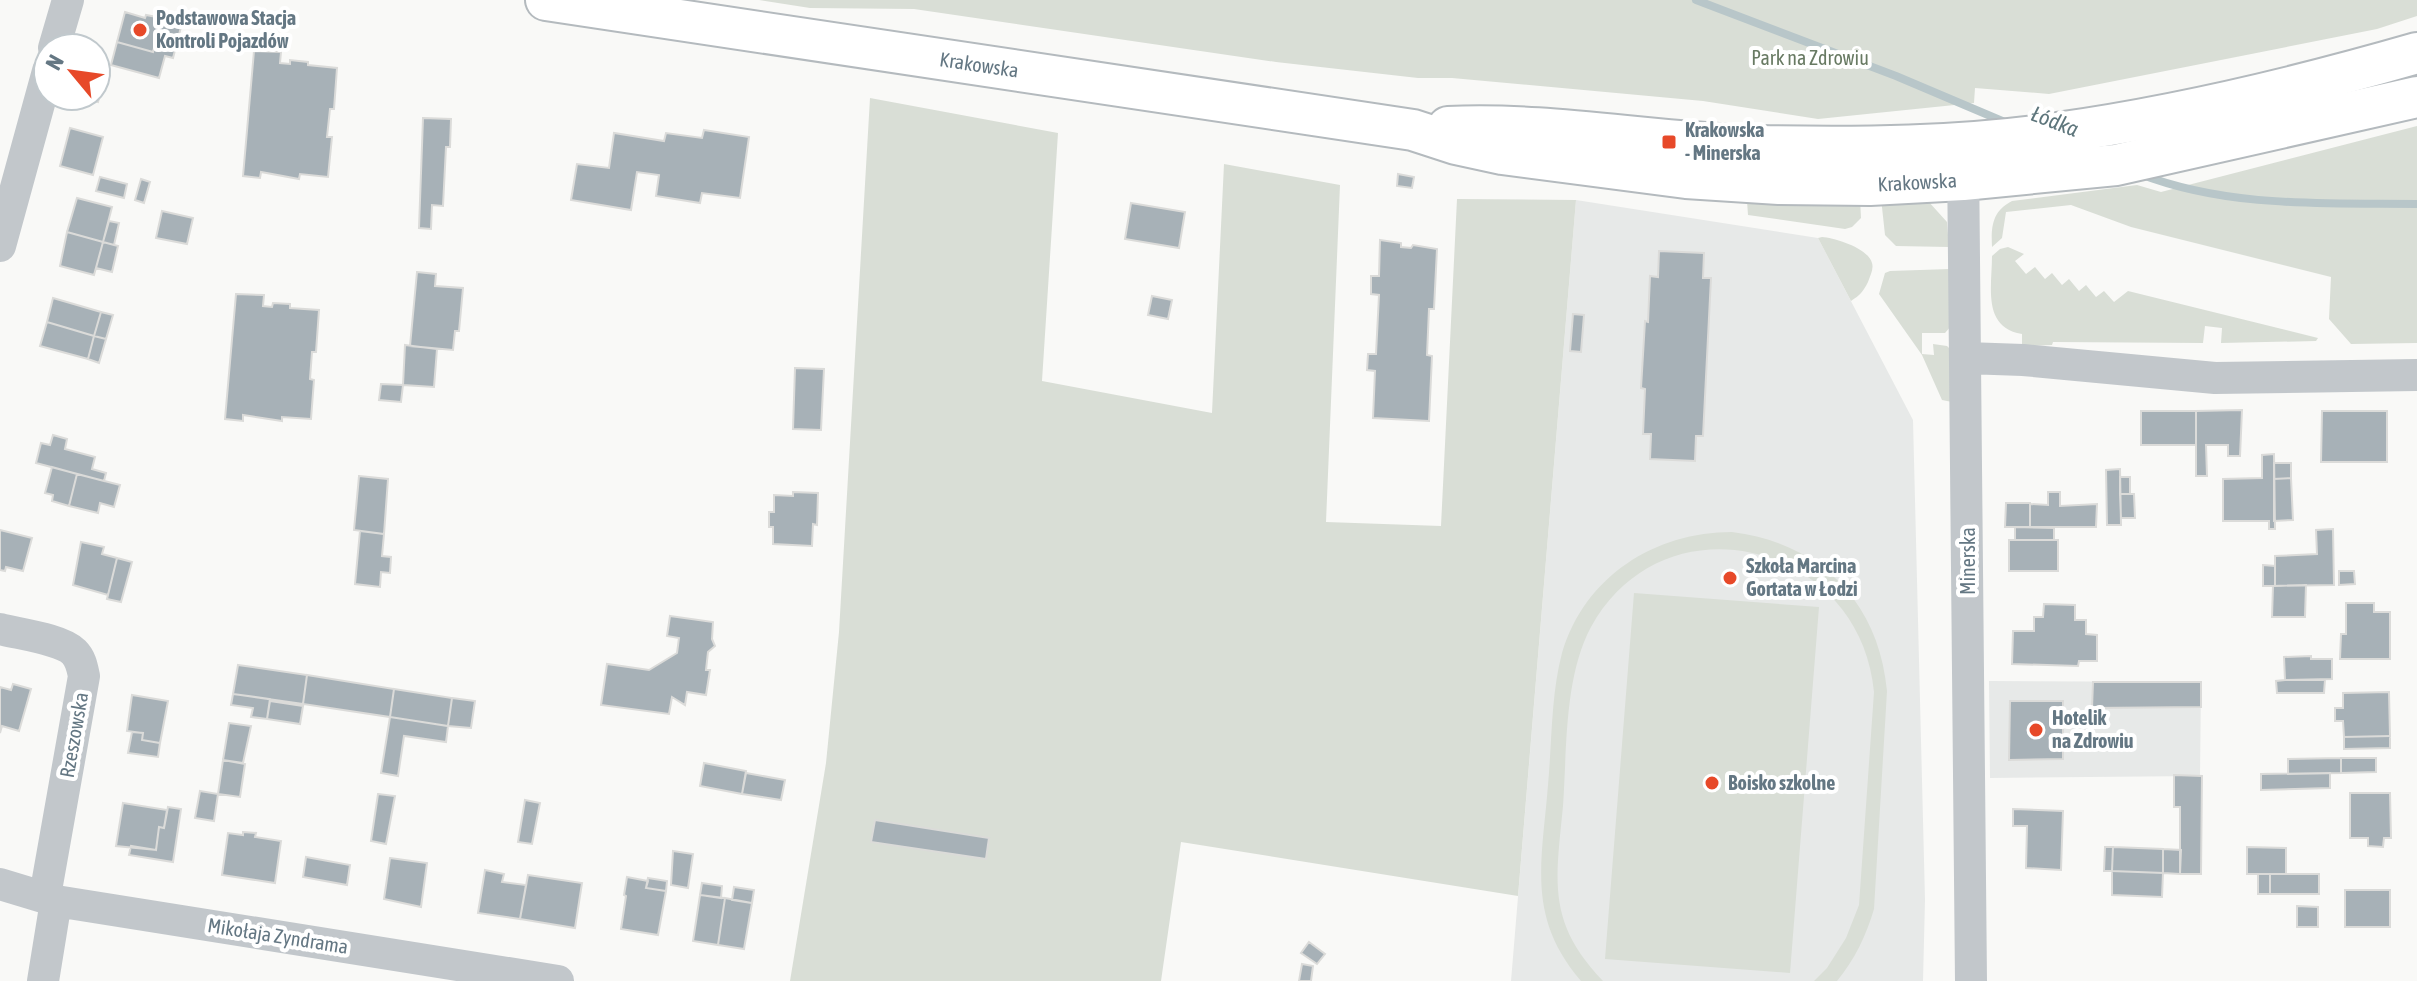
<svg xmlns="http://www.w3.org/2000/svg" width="2417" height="981" font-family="'Asap Condensed',sans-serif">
<rect width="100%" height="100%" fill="#f9f9f7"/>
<path fill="#e7e9e8" d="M1576,200L1818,238L1913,420L1925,900L1923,981H1511Z
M1989,681L2201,682L2200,776L1990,778Z"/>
<path fill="#d9ded6" d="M759,0H2417V16L2377,29L2049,94L1975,88L1974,103L1818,119L1703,101L1452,78H1418L1276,62L914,9L810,8Z
M870,98L1058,133L1042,381L1212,413L1224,164L1340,185L1326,522L1441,526L1457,199L1576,200L1518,896L1181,842L1161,981H790L826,763L839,632Z
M2417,126V343L2351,344L2329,319L2331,277L2131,227L2071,205L2006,212L2002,238L1992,247C1991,227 1992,211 2012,201L2137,185L2161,192Z
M1860,198L1861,218L1852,227L1845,229L1748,215L1747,201Z
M1881,198L1928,201L1947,222L1949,247L1896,246L1885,235Z
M1822,237C1835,238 1868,248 1872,263C1874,269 1870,276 1868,282C1863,292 1860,295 1851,301L1818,238Z
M2008,247L2024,254L2015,261L2026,274L2035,267L2045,279L2052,273L2062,285L2069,279L2079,291L2086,285L2096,297L2104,291L2114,302L2128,291L2318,338L2316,341L2221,343L2222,328L2205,326L2203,343L2053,342L2052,345L2022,346V334C1982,327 1992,287 1992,256L2000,249Z
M1950,269L1951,326L1945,333H1922V354L1934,355L1933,344L1947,346L1951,350L1957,403L1942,400L1922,355L1879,294L1885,273L1890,271Z
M1732,532C1820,543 1879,602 1887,691L1874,909C1866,936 1855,959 1837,981H1814L1827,968L1846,938L1859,905L1874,692C1860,542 1664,494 1591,627C1564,677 1567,750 1563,806C1556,880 1546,922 1603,981H1581C1526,917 1542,862 1548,785C1552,742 1551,694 1562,653C1585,576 1655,532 1732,532Z
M1634,593L1819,607L1790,973L1605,959Z"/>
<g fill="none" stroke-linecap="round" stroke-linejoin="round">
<path stroke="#b8c6c9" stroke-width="8" d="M1696,0L1896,76L2007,123
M2140,174C2228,208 2324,203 2417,204"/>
</g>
<path fill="#a7b1b7" stroke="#dbdbd9" stroke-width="2" d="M125,12L145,18L146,15L162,18L153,52L117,42Z
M162,18L182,23L173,58L165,56L159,78L111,65L117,42L153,52Z
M254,51L281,52L280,63L290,64V60L308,62V65L337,68L334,109H330L327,137H332L328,177L300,174L299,179L261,172L260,178L243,176Z
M96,81L103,83L98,102L79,97L96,96Z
M423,118L451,119L450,147H446L443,206L432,205L431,229L419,228Z
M70,128L103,137L93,175L60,166Z
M704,130L749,137L740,198L702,193L700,203L656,196L659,175L637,172L631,210L571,200L577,164L609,168L614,133L664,141L666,133L702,138Z
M1398,174L1414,177L1412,188L1397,186Z
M100,177L127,184L124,198L96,191Z
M141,179L150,182L144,203L135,200Z
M77,198L112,207L103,242L67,232Z
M1131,203L1185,212L1179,248L1125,239Z
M162,211L193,218L187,244L156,238Z
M109,221L119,223L114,245L103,242Z
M67,232L103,242L94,275L60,266Z
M1380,240L1401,243V247L1411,248L1413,245L1437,249L1434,309H1429L1427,355L1432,356L1429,421L1373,418L1375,371L1367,370L1368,354H1376L1379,295L1371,294V276H1379Z
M103,242L118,246L112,272L96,268Z
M1659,251L1704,253L1703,278H1711L1703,436H1696L1695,461L1650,459L1651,434H1643L1645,389L1641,388L1645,321L1648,322L1650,276L1658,277Z
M417,272L436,274L435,286L463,288L459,331H455L453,350L410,346Z
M236,294L264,295L263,306L272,307L273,303L290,304V308L319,310L316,352H312L310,379L314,380L311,419L282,417V421L243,415V421L225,419Z
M1152,296L1172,300L1168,319L1148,315Z
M53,298L101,312L94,336L47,322Z
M101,312L113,315L106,339L94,336Z
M1573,314L1584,315L1581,352L1570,351Z
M47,322L94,336L88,359L40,346Z
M94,336L106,339L99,363L88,359Z
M405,345L437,349L434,387L403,385Z
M795,368L824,369L821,430L793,429Z
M381,384L403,385L401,402L379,400Z
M2242,410L2240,456H2228V445H2206L2207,476H2196V411Z
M2141,411H2196V445H2141Z
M2322,411H2387V462H2321Z
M53,435L67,439L65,449L95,457L92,469L106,473L104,481L36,463L41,443L50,445Z
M2274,454L2275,529H2269V521H2223V479L2262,478V455Z
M2274,463H2291V478L2274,479Z
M52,467L77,474L69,506L52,501L53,495L45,493Z
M2120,469L2121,525H2107L2106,470Z
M77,474L120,485L114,507L100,503L98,513L69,506Z
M359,476L388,479L384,534L354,530Z
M2120,477H2130V494H2120Z
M2291,478L2293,520L2274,521V479Z
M793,492L818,493L817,525L813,524L812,546L773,544V527H769V512H774V495L793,496Z
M2048,492H2060V506L2097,504L2096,527H2030V504L2048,505Z
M2120,494H2134L2135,518H2121Z
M2006,503H2030V527H2005Z
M2015,527L2054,528V540H2015Z
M2333,529L2334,585L2275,586V556L2317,554L2316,530Z
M0,530L32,538L23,571L6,567L5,571L0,570Z
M360,531L384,534L382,556L391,557L390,573L381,572L380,587L355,584Z
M2009,540H2058V571H2009Z
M81,542L104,547L102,554L117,558L108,595L73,585Z
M117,558L132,562L121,602L107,599Z
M2263,565L2275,566V586H2263Z
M2339,571H2354L2355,584L2339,585Z
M2306,585L2305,617H2272L2273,586Z
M2346,603H2374V612H2390V659H2340L2341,634H2346Z
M2044,604L2075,605V620H2086V634L2097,635V661H2079L2078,666L2012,664L2013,631H2034V617H2043Z
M670,616L713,622L712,639L715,646L708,652L706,670H710L706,695L687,692L685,705L672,697L669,714L601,705L607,664L649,670L677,653L679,638L667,636Z
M2311,656V659H2332V679L2285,680L2284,657Z
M238,665L307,675L303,704L233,694Z
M307,675L394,689L390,717L303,704Z
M2285,680H2325L2324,693H2277L2276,681Z
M2093,682H2201V707L2092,708Z
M13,684L31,689L19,731L2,726L0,733V687L11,690Z
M394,689L452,698L448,726L390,717Z
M2389,692L2390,736L2344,737L2343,721H2335V708H2343V693Z
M233,694L270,699L267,719L251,717L253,708L231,705Z
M132,695L168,701L160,743L142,740L143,733L127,731Z
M452,698L475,701L471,728L448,726Z
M270,701L303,706L300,724L267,719Z
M2010,701H2063V759L2009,760Z
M390,717L448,726L446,742L404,736L398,776L381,773Z
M229,723L251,726L243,763L223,760Z
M132,732L143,733L142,740L160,743L158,757L128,753Z
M2390,736V748L2344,749V737Z
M2341,758H2376V772L2341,773Z
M2341,758V773L2288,774V759Z
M223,760L245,764L240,797L218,794Z
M704,763L746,771L742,794L700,786Z
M746,773L785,780L781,800L742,794Z
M2330,773V788L2261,790V774Z
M2174,775L2202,776L2201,874H2180V807H2174Z
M200,791L218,794L214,821L195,818Z
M2350,793H2390L2391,838H2384L2383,847L2368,846V838H2350Z
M378,794L395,796L386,844L371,841Z
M525,800L540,803L532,844L518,842Z
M123,803L167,810L164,828L159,827L156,850L116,846Z
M168,807L181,809L173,862L129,855L131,846L156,850L159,827L164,828Z
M2013,809L2063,811L2061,870L2026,868L2027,826H2013Z
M875,820L989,838L986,859L871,842Z
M243,832L256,833L255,837L281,841L275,883L222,875L228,833L243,835Z
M2105,847H2113L2112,871H2104Z
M2113,847L2163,849V873L2112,871Z
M2247,847L2286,848V874H2247Z
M2163,849L2181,850L2180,874L2163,873Z
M673,851L693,854L688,888L671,885Z
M306,857L350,865L347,885L303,877Z
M390,858L427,863L421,907L384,899Z
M485,870L504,874L502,882L526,885L520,919L478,913Z
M2112,871L2163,873L2162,897L2112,895Z
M2258,874H2270V894H2258Z
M2270,874H2319V894H2270Z
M528,875L582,883L575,928L520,919Z
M627,877L648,881L646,888L666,891L658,935L621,929L626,896L624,895Z
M648,878L667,881L666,891L646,888Z
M702,883L722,886L721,898L700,895Z
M734,887L754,890L752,903L732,900Z
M2345,890H2390V927H2345Z
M700,895L725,898L718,945L693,941Z
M725,898L752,903L744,949L718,945Z
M2297,906L2318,907V927H2297Z
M1309,942L1325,954L1317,964L1301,953Z
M1302,964L1313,966L1311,981H1299Z"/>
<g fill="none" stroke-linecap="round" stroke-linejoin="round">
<defs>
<g id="major">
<path id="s1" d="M546,0L1413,130L1456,144L1502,154L1686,178L1779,184L1870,185L1963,180L2116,165L2417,97"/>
<path d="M1448,127C1552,122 1657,144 1761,146C1859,148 1960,147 2057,133C2179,116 2299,87 2417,53"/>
</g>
</defs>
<use href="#major" stroke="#b4babe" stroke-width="44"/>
<path stroke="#c2c7cb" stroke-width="32" d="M54,48L68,0
M1963,156L1971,981
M0,246L48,71
M1966,358L2023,360L2215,378L2417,375
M0,629C19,634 61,639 74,652C81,659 82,667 84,676L45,896
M0,884L56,901L558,981
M43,981L56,901"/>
<use href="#major" stroke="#fff" stroke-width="40"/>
</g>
<g fill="#e74929" stroke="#fff" stroke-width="3">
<circle cx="140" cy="30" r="8"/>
<rect x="1661" y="134" width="16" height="16" rx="4"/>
<circle cx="1730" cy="578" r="8"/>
<circle cx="2036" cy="730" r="8"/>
<circle cx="1712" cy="783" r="8"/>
</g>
<g text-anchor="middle" stroke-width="8" stroke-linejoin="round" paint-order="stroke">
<g font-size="20" font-weight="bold" fill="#647783" stroke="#fff" text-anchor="start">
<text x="156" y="25">Podstawowa Stacja<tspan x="156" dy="23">Kontroli Pojazdów</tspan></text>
<text x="1685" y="137">Krakowska<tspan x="1685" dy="23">- Minerska</tspan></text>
<text x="1746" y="573">Szkoła Marcina<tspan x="1746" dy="23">Gortata w Łodzi</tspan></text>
<text x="2052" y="725">Hotelik<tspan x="2052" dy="23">na Zdrowiu</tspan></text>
<text x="1728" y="790">Boisko szkolne</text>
</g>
<g font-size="20" fill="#687a63" stroke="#fff">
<text x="1810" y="65">Park na Zdrowiu</text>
</g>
<g font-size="20" fill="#647783" stroke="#fff">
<text dy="7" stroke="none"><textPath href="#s1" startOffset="438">Krakowska</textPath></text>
<text dy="7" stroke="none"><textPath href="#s1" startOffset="1386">Krakowska</textPath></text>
<text transform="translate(1968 561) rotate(-90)" y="7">Minerska</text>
<text transform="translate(74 735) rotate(-80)" y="7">Rzeszowska</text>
<text transform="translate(278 936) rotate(9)" y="7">Mikołaja Zyndrama</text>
</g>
<g font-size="22" font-style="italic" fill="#5e767c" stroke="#fff">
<text transform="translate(2055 121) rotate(21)" y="8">Łódka</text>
</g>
</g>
<g transform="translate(72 72) rotate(299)"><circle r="38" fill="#ffffff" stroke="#c1c9cd" stroke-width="2"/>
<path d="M0-6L14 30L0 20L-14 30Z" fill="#e74929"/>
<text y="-12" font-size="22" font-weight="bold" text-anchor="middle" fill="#647783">N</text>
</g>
</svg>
